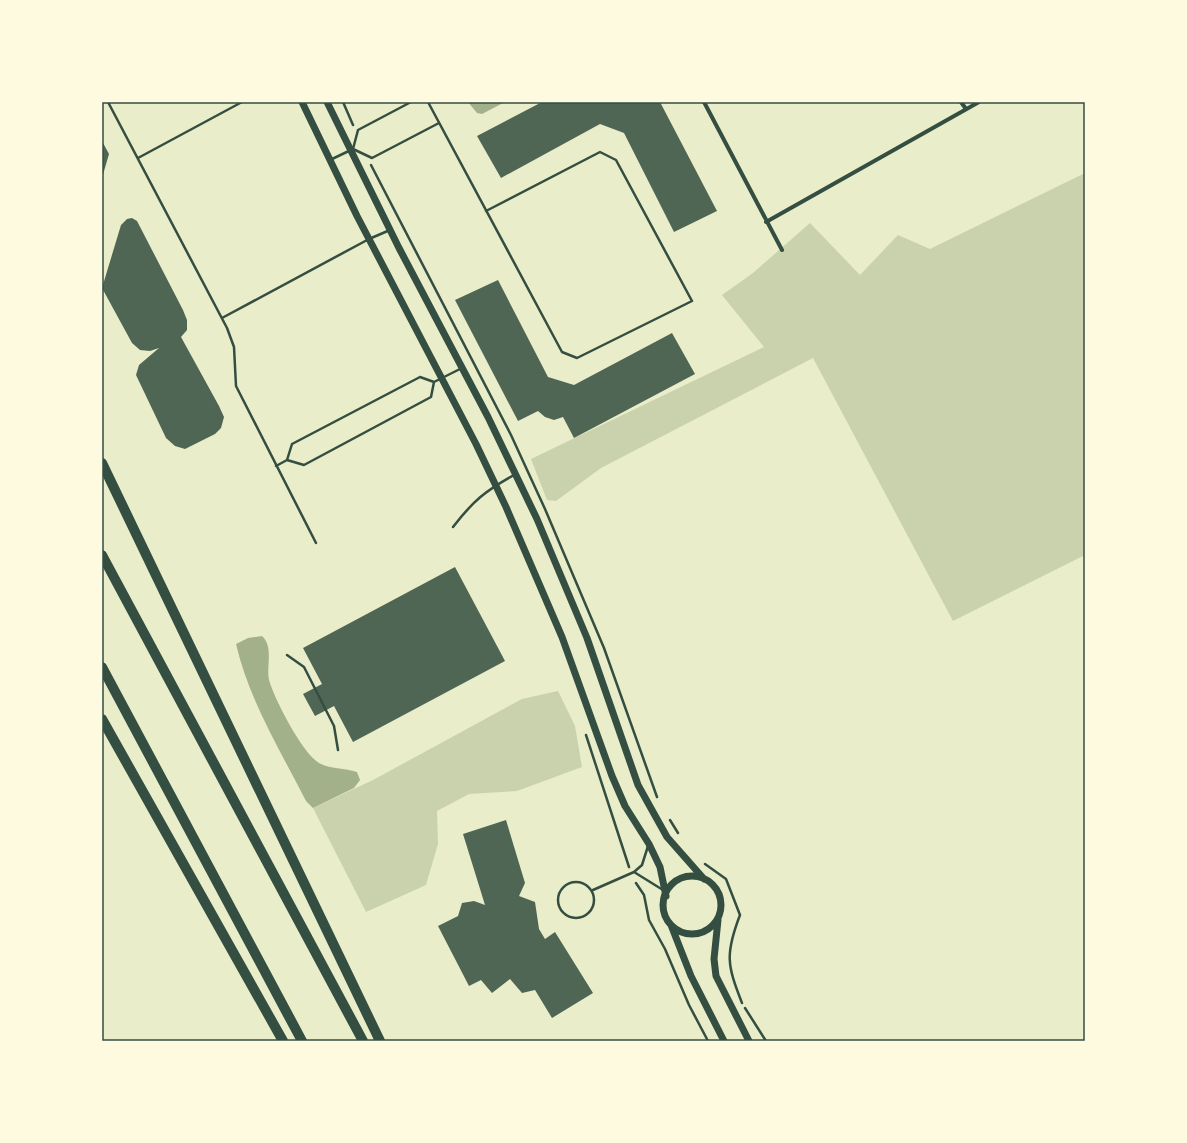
<svg xmlns="http://www.w3.org/2000/svg" width="1187" height="1143" font-family="'Asap Condensed',sans-serif">
<rect width="100%" height="100%" fill="#e9edc9"/>
<path fill="#cad2ad" d="M1085,173V555L953,621L813,358L601,468L556,501L547,500L531,459L764,347L722,295L753,273L810,223L860,275L898,235L930,249Z
M558,691L575,726L582,767L517,791L469,794L437,811L438,844L426,885L366,912L313,808L373,780L522,699Z"/>
<path fill="#a3b18a" d="M468,102H505L482,114L477,113Z
M262,636C274,647 266,666 269,680C274,698 302,753 319,763C330,769 345,768 357,772L360,780L354,788L313,808L306,801C280,750 249,700 236,644L248,638Z"/>
<path fill="#4f6655" d="M542,102H660L717,211L674,232L624,133L600,124L501,178L477,136Z
M102,141L109,154L102,178Z
M132,218L137,221L183,310L187,320V330L181,337L219,406L224,417L221,428L215,434L185,449L175,446L166,438L136,375L139,365L159,348L150,351L140,350L132,343L102,288L121,225L127,219Z
M498,280L548,377L574,385L672,333L695,374L574,438L563,417L554,420L545,417L538,411L518,421L455,300Z
M455,567L505,661L353,742L334,706L315,716L303,694L322,684L303,648Z
M506,820L525,883L519,896L535,902L539,929L545,939L555,932L593,993L552,1018L535,990L522,993L510,979L492,993L481,980L469,986L438,926L458,916L462,903L474,901L485,905L463,834Z"/>
<g fill="none" stroke-linecap="round" stroke-linejoin="round">
<path stroke="#344e41" stroke-width="2.5" d="M343,102L353,125
M371,165L511,435L545,509L604,648L657,797
M586,735L629,867
M670,820L678,833
M705,864L726,879L740,915C725,954 727,965 742,1003
M636,883L644,895L649,920L665,949L689,1005L708,1041
M745,1008L766,1041"/>
<path stroke="#344e41" stroke-width="2.5" d="M108,102L227,328L234,347L236,386L316,543
M428,102L562,352L577,358L692,301L616,160L600,152L486,211
M353,149L372,158L439,123
M138,158L242,102
M330,160L353,149L358,130L411,102
M222,318L369,239L390,230
M287,460L304,465L431,397L434,382
M276,466L287,460L292,444L420,377L434,382L462,368
M453,527C473,501 485,491 514,475
M287,655L304,667L334,726L338,750
M634,872L663,890
M558 900a18 18 0 1 1 36 0a18 18 0 1 1-36 0Z
M593,890L634,872L642,865L648,846"/>
<path stroke="#344e41" stroke-width="4" d="M704,102L782,250
M961,102L966,109
M766,222L979,102"/>
<path stroke="#344e41" stroke-width="7" d="M302,102L357,216L476,444L506,507L562,637L612,776L625,806L649,844L660,867L666,896
M327,102L399,248L488,417L537,519L587,638L638,785L667,837L704,879
M663 905a29 29 0 1 1 58 0a29 29 0 1 1-58 0Z
M718,920L714,959L716,976L749,1041
M671,925L691,976L724,1041"/>
<path stroke="#344e41" stroke-width="10" d="M102,463L380,1041
M102,555L363,1041
M102,667L302,1041
M102,719L283,1041"/>
</g>
<rect width="1187" height="1143" fill="none" stroke="#fefae0" stroke-width="206"/>
<rect x="103" y="103" width="981" height="937" fill="none" stroke="#344e41" stroke-width="1.5"/>
</svg>
